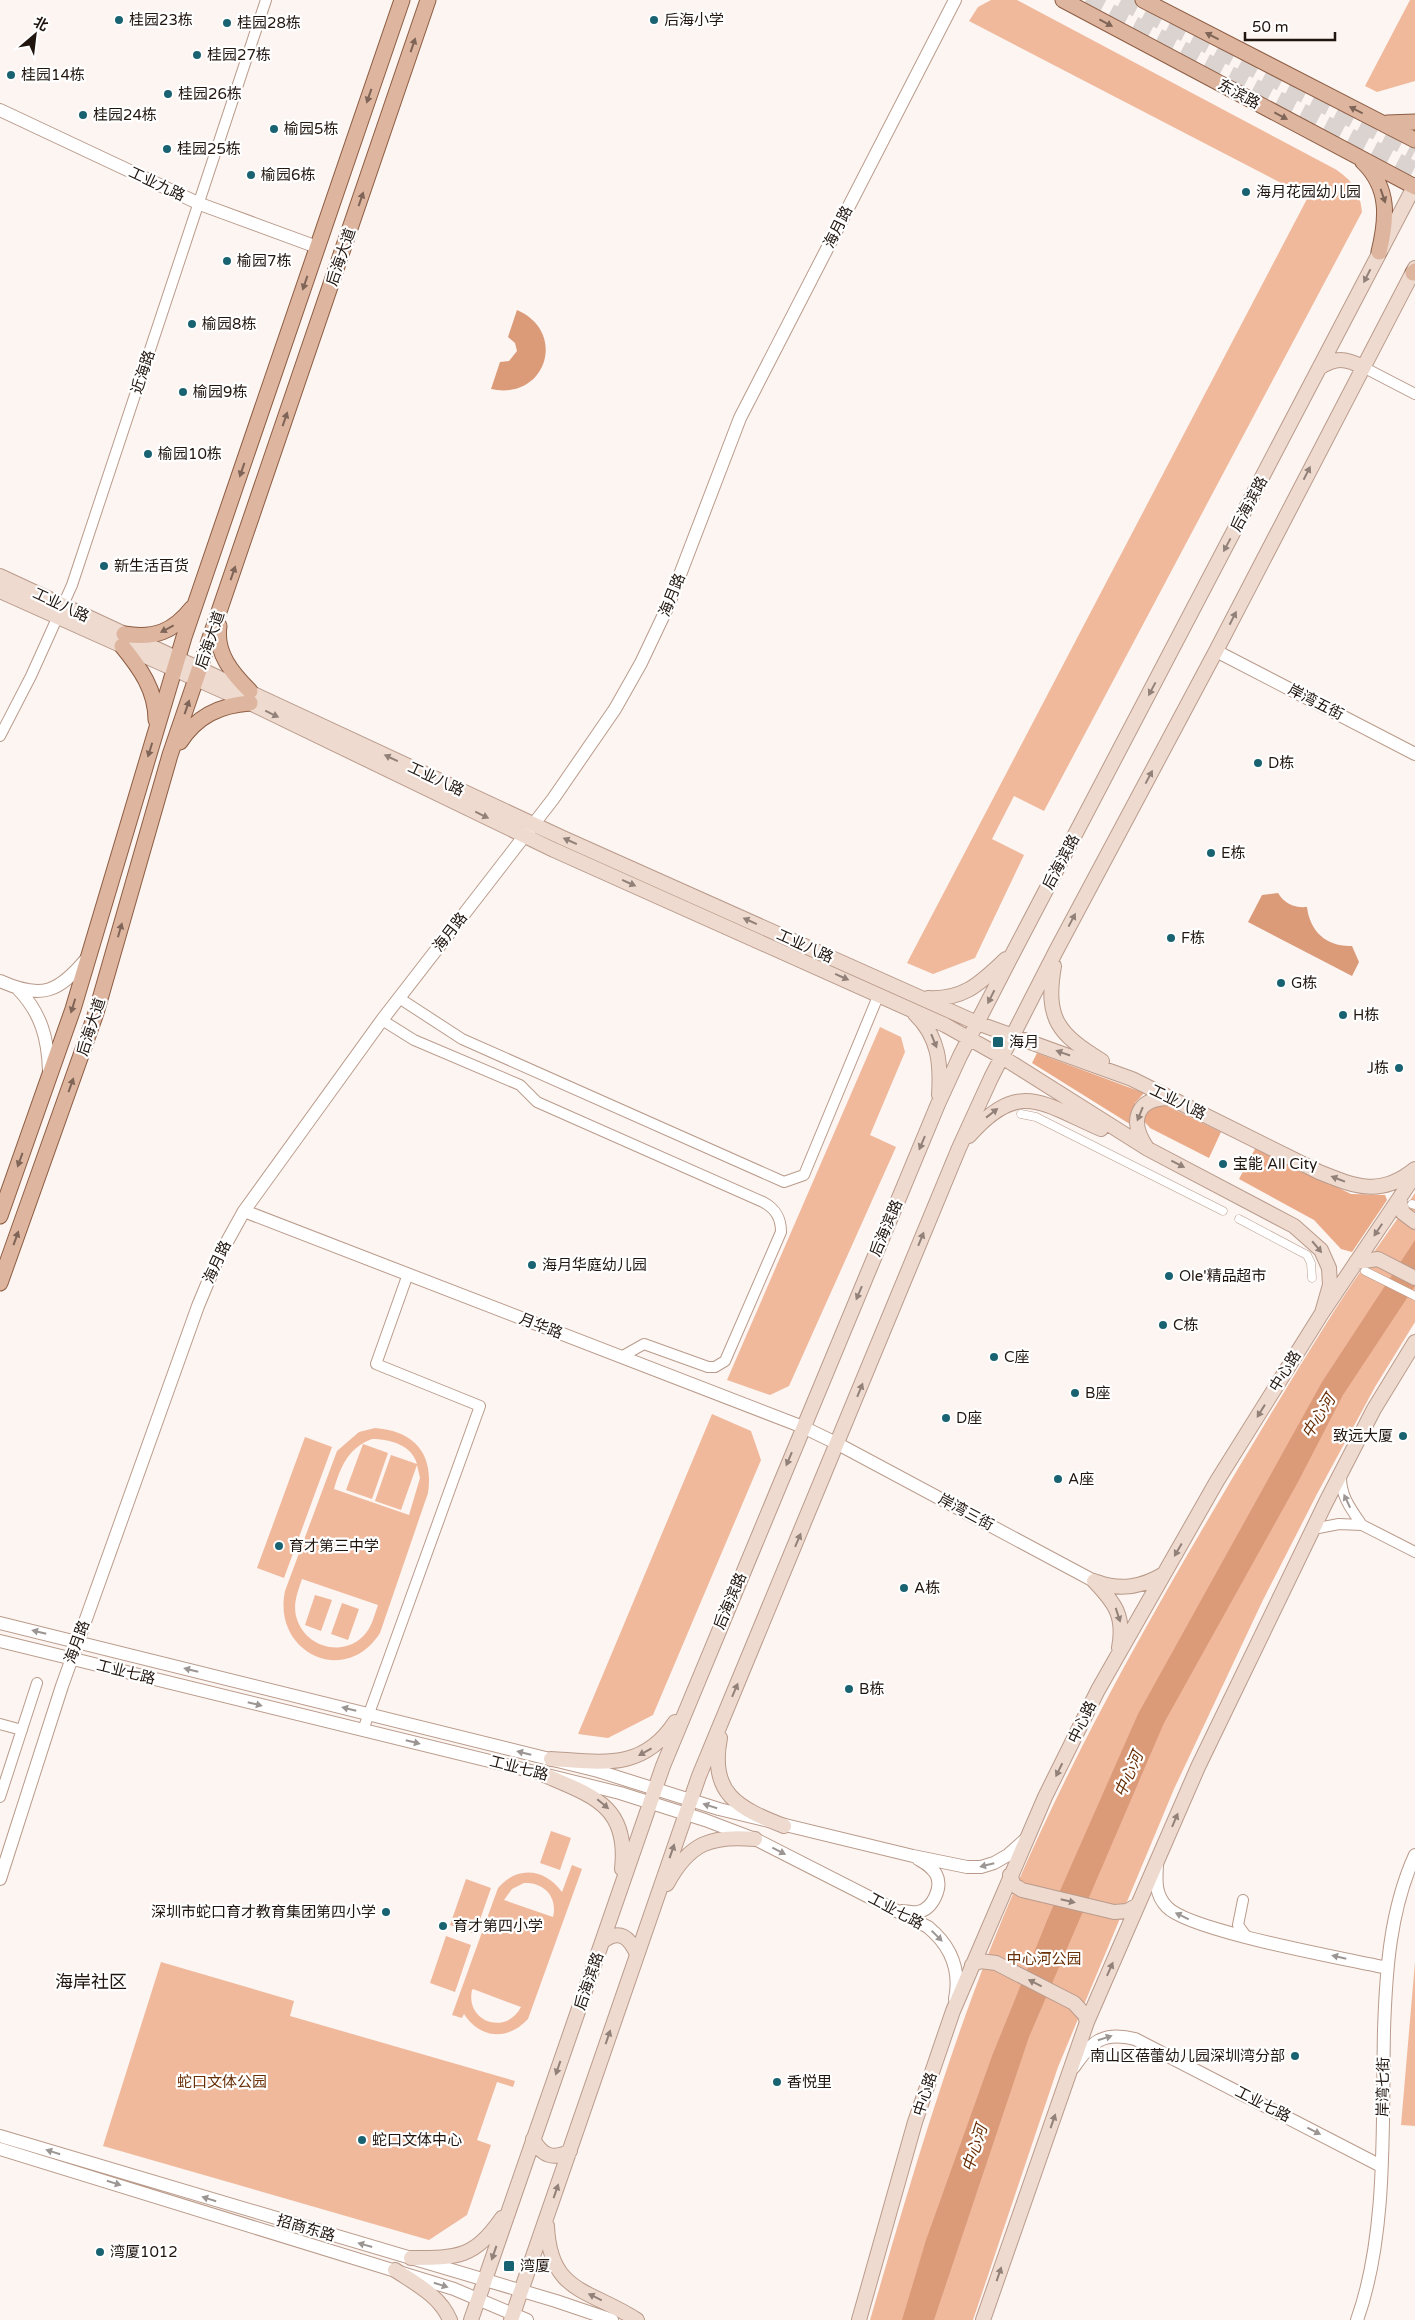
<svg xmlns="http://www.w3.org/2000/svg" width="1415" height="2320" font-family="'Varela Round','Noto Sans SC',sans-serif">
<rect width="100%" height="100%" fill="#fcf5f2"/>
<path fill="#f1b99c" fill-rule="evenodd" d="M991,0H1017L1335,169C1352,180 1360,191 1362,212L1044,811L1014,796L992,839L1024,855L975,958L933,974L907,963L1308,197L969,21L978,7Z
M1410,0H1415V81L1377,92L1365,86Z
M880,1027L901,1037L905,1052L870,1135L896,1147L789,1386L770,1395L727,1380Z
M1415,1193V1322L1375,1387L1317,1494L1263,1600L1174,1789L1058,2067L973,2320H870C907,2194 943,2069 991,1947C1045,1810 1115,1679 1189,1552C1234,1475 1279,1399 1326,1324C1354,1279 1385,1237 1415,1193Z
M712,1414L751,1431L761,1460L653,1715L608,1738L578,1734Z
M375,1428C414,1431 434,1453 428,1493L380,1633C345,1688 272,1652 285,1591L337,1451L359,1432ZM372,1439C390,1439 412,1445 417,1464L391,1455L375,1501L401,1510L417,1465L420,1478L409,1515L334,1489C341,1466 348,1448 372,1439ZM302,1579L378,1605C375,1613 372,1626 366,1633C345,1659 304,1648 296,1616C293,1603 298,1591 302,1579Z
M305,1437L332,1447L284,1578L257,1568Z
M363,1444L388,1453L372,1499L346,1490Z
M315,1595L332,1600L321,1631L305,1625Z
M342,1603L359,1609L348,1640L331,1634Z
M551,1831L571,1838L560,1870L540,1863Z
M572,1865L582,1869L528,2019C508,2041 480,2039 464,2014L462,2018L452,2015L498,1888C518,1865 545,1869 562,1892ZM524,1883C544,1882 558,1897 553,1917L504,1900L512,1889ZM472,1990L473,1989L521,2007C506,2036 465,2022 472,1990Z
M466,1879L491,1888L475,1934L450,1925Z
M446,1936L471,1945L455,1992L430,1983Z
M161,1962L294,2001L290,2016L515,2081L513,2087L497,2082L477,2140L491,2145L467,2215L429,2240L103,2146Z
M1415,1962V2126L1401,2125Z"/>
<path fill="#ecab88" d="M1037,1053L1144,1093L1135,1103L1133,1126L1032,1063Z
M1159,1102L1221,1132L1209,1158L1150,1128L1144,1121L1145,1112Z
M1256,1147L1351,1194L1385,1195L1387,1200L1352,1252L1341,1249L1314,1220L1239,1179Z"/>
<path fill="#db9b79" d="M517,310C568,332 546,401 491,389L500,362L509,361L517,351L515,343L508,337Z
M1278,893C1285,904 1294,908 1307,907C1310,932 1327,947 1352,946L1359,962L1352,976L1248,922L1262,895Z
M1415,1240V1286L1343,1395L1298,1482L1164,1723L1029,2037L934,2320H902L926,2240L992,2056L1048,1918L1138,1714L1322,1382Z"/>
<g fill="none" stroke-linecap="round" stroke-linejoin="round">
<path stroke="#dbd3d0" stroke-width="18" stroke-dasharray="18 9" stroke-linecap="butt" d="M1086,0L1415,171
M1121,0L1415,151"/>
<defs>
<path id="pedestrian" d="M1021,1114L1036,1117L1223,1211
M1412,1204L1415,1205
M1239,1219L1307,1255L1311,1263L1312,1278
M1365,1271L1415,1296"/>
<path id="minor" d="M1363,367L1415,394
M0,736L31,676L72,585L266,0
M399,998L462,1039L784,1182L804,1175L879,994
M382,1020L414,1040L520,1085L537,1102L763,1202C776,1209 781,1218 781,1232L725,1361L715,1367H708L644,1344L621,1357
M1341,1474C1340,1495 1350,1508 1362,1525
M1313,1529L1339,1524L1362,1525L1415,1552
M0,1724L22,1730
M363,1730L480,1406L376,1364L408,1274
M0,1797L37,1683
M1243,1900L1238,1925L1246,1936"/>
<path id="tertiary" d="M0,110L200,204L317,247
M1216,651L1415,754
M0,981C42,1000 59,992 87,958
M18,989C41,1013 48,1038 49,1071
M244,1211L803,1427L838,1444L1094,1581
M0,1623L598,1771L719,1809L913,1856L967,1867H981L994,1863L1008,1855L1027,1838
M0,1641L620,1793L705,1820L755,1839L928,1927C951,1946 961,1969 955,1999
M1157,1865C1156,1881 1155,1895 1167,1907C1189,1931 1347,1959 1387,1968
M0,1879L62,1686L198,1306L218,1258L244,1211L382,1020L553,799L615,709L641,663L668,606L740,418L955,0
M902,1911C907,1911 914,1913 918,1912C933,1909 943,1887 936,1874C931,1866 925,1863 918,1859
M1074,2067C1091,2042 1103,2031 1135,2039L1381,2166
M0,2136L556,2301L612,2320
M0,2149L454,2289L527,2320
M1357,2320C1388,2234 1382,2121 1384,2030C1386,1970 1390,1910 1415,1855"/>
<path id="secondary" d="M1319,368C1336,357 1345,358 1363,367
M0,576L563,838L977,1023L1132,1079L1319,1172C1356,1187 1381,1197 1415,1169
M0,591L250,703L554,850L945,1025L1002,1057L1148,1149L1294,1226L1321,1250L1329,1268L1330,1285L1322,1313
M1054,966C1045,1019 1058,1034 1102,1061
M928,998C965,1000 981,982 1006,959
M915,1014C939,1037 941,1064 939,1095
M969,1136C1019,1079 1041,1103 1101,1129
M1147,1148C1129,1122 1135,1098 1170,1098
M1399,1199L1403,1213L1415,1222
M1356,1262L1378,1259L1415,1278
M1094,1581C1115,1603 1125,1616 1119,1648
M1097,1582C1121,1591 1142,1587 1164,1574
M720,1738C709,1794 738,1808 784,1826
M551,1759C602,1762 643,1771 675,1722
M544,1775C593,1796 629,1806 622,1869
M1010,1875L1014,1885L1022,1890L1114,1912L1127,1911L1138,1905
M667,1884C689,1843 711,1835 755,1839
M603,1941C620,1929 629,1937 637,1954
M972,1965L980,1961L996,1963L1074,2003L1085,2015L1087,2022
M533,2139C542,2156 553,2160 570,2151
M547,2226C550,2294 590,2289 637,2320
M411,2258C458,2258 474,2258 502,2218
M395,2270C416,2284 440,2296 450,2320
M471,2320L663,1766L938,1104L960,1056L1013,953L1415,185
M511,2320L699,1776L959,1148L991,1078L1056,951L1216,651L1415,268
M859,2320L915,2122L953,2011L1045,1797L1098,1690L1217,1481L1322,1313L1415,1175
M983,2320L1087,2022L1198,1767L1326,1502L1374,1409L1415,1342"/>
<path id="primary" d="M1063,0L1415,187
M1143,0L1415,140
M1387,123L1415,122
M1363,162C1390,188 1387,219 1379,252
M1413,273L1415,271
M219,626C215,653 232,673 250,691
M124,634C154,639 173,632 192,608
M122,646C140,668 156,690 156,720
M180,742C197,716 220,705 250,703
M0,1216L73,1009L184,637L402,0
M0,1283L96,1013L170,755L428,0"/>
</defs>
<use href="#pedestrian" stroke="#ba9b8b" stroke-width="9"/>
<use href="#minor" stroke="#ba9b8b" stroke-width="12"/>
<use href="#tertiary" stroke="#ba9b8b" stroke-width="14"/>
<use href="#secondary" stroke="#ba9b8b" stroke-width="16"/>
<use href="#primary" stroke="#8d5d43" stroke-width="17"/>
<use href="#pedestrian" stroke="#fff" stroke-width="8"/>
<use href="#minor" stroke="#fff" stroke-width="10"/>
<use href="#tertiary" stroke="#fff" stroke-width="12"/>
<use href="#secondary" stroke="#eedacf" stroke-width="14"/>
<use href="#primary" stroke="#deb59f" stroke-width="15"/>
</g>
<defs><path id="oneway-solid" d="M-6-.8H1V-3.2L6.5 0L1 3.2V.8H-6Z" transform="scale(1.25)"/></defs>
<g fill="#7f6557">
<use href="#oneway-solid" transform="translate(1106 23) rotate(28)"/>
<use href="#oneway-solid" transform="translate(1212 36) rotate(-153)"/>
<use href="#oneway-solid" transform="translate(413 45) rotate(-71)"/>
<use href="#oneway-solid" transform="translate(369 96) rotate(109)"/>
<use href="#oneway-solid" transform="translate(1356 110) rotate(-153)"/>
<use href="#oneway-solid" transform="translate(1281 116) rotate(28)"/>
<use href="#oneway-solid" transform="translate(1383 196) rotate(71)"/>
<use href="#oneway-solid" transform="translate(361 199) rotate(-71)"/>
<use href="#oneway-solid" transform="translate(305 283) rotate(109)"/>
<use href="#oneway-solid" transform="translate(285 419) rotate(-71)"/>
<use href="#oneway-solid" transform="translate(242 470) rotate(109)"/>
<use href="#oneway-solid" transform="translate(233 573) rotate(-71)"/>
<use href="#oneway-solid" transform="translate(167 629) rotate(152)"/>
<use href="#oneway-solid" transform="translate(187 707) rotate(-71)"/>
<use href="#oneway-solid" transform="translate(150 750) rotate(107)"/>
<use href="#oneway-solid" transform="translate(120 930) rotate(-74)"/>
<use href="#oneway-solid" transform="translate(73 1006) rotate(107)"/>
<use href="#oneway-solid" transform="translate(71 1085) rotate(-70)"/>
<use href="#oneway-solid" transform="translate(20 1160) rotate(110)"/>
<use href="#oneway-solid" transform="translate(16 1238) rotate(-70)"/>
</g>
<g fill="#918179">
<use href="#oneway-solid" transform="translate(1367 276) rotate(117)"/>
<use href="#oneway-solid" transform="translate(1307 473) rotate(-63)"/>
<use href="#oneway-solid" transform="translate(1227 545) rotate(118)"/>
<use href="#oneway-solid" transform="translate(1233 618) rotate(-63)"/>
<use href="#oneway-solid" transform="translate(1152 689) rotate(118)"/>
<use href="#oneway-solid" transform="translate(272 714) rotate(26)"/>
<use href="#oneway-solid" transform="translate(391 758) rotate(-155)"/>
<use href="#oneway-solid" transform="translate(1149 777) rotate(-62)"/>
<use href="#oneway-solid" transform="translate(482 815) rotate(26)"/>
<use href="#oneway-solid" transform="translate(570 841) rotate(-156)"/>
<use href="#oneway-solid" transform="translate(629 883) rotate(24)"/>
<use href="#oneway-solid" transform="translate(1072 920) rotate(-62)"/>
<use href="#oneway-solid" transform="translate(750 921) rotate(-156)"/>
<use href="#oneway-solid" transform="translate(842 977) rotate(24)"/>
<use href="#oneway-solid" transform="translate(991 997) rotate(117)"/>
<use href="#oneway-solid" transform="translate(934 1041) rotate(68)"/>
<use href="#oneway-solid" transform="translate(1063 1053) rotate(-161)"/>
<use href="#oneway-solid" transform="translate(992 1113) rotate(-38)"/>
<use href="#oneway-solid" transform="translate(1140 1114) rotate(112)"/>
<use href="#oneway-solid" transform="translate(922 1143) rotate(113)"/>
<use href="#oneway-solid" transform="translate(1178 1164) rotate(27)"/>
<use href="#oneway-solid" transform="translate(1338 1179) rotate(-159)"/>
<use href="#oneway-solid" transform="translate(1378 1230) rotate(124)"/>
<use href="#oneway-solid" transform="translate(921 1239) rotate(-68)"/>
<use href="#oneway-solid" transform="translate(1317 1247) rotate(50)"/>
<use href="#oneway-solid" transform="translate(859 1293) rotate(113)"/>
<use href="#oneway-solid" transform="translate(860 1390) rotate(-68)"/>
<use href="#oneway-solid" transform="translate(1261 1411) rotate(122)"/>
<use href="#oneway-solid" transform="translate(789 1459) rotate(113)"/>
<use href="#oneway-solid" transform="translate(798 1540) rotate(-67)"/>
<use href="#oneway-solid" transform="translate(1178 1550) rotate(120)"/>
<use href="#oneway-solid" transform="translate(1118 1615) rotate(72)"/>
<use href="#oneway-solid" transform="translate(735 1690) rotate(-67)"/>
<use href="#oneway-solid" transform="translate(645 1752) rotate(151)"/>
<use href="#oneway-solid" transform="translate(1059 1770) rotate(116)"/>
<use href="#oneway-solid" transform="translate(603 1804) rotate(40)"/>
<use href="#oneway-solid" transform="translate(1175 1820) rotate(-67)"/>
<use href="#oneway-solid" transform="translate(672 1851) rotate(-71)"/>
<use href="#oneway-solid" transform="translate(1068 1901) rotate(13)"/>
<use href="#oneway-solid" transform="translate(1110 1969) rotate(-66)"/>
<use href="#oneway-solid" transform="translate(1035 1983) rotate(-153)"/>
<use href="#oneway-solid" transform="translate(608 2037) rotate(-71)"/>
<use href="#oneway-solid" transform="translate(558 2068) rotate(109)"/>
<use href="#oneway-solid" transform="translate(1053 2121) rotate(-71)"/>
<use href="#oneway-solid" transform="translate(556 2191) rotate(-71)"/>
<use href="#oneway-solid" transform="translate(494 2253) rotate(109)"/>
<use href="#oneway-solid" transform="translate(999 2274) rotate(-71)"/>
<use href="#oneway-solid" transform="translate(595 2297) rotate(-154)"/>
</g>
<g fill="#9b9693">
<use href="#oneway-solid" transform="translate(1347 1501) rotate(-115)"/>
<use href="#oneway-solid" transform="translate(39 1632) rotate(-166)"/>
<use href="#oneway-solid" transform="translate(191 1670) rotate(-166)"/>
<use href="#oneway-solid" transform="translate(255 1704) rotate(14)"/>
<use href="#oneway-solid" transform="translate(349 1709) rotate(-166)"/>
<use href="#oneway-solid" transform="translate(413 1742) rotate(14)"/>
<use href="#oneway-solid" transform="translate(524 1753) rotate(-166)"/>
<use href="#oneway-solid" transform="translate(710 1806) rotate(-162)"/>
<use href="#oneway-solid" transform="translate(779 1851) rotate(27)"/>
<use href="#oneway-solid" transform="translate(987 1865) rotate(166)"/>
<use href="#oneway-solid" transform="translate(1182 1916) rotate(-154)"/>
<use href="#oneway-solid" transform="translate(937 1936) rotate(45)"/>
<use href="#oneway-solid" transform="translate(1339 1957) rotate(-167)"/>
<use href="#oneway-solid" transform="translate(1105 2038) rotate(-18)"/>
<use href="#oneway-solid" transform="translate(1314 2131) rotate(27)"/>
<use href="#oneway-solid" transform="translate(53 2152) rotate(-163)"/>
<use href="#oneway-solid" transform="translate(114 2183) rotate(17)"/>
<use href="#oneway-solid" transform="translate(209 2199) rotate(-163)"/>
<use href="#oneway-solid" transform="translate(365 2245) rotate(-164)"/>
<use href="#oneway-solid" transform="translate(441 2285) rotate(18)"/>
</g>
<g fill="#196271" stroke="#fff" stroke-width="2">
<circle cx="119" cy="20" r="5"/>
<circle cx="654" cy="20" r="5"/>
<circle cx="227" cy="23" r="5"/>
<circle cx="197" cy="55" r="5"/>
<circle cx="11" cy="75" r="5"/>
<circle cx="168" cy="94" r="5"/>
<circle cx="83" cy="115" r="5"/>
<circle cx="274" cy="129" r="5"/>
<circle cx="167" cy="149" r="5"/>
<circle cx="251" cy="175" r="5"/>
<circle cx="1246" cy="192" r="5"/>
<circle cx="227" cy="261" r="5"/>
<circle cx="192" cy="324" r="5"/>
<circle cx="183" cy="392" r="5"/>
<circle cx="148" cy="454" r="5"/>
<circle cx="104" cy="566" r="5"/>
<circle cx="1258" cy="763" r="5"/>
<circle cx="1211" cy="853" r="5"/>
<circle cx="1171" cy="938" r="5"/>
<circle cx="1281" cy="983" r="5"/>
<circle cx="1343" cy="1015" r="5"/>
<rect x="992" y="1036" width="12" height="12" rx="2.5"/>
<circle cx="1399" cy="1068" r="5"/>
<circle cx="1223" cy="1164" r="5"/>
<circle cx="532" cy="1265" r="5"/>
<circle cx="1169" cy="1276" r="5"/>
<circle cx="1163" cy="1325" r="5"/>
<circle cx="994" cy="1357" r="5"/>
<circle cx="1075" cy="1393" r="5"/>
<circle cx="946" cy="1418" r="5"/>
<circle cx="1403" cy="1436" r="5"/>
<circle cx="1058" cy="1479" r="5"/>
<circle cx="279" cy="1546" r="5"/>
<circle cx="904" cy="1588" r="5"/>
<circle cx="849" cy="1689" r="5"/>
<circle cx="386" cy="1912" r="5"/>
<circle cx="443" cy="1926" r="5"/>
<circle cx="1295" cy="2056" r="5"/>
<circle cx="777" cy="2082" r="5"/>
<circle cx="362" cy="2140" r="5"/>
<circle cx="100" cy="2252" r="5"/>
<rect x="503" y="2260" width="12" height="12" rx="2.5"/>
</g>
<g text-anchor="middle" stroke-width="4.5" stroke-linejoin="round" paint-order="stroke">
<g font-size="15" fill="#20150f" stroke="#fff" text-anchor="start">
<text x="129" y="25">桂园23栋</text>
<text x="664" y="25">后海小学</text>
<text x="237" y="28">桂园28栋</text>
<text x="207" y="60">桂园27栋</text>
<text x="21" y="80">桂园14栋</text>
<text x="178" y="99">桂园26栋</text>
<text x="93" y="120">桂园24栋</text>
<text x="284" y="134">榆园5栋</text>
<text x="177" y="154">桂园25栋</text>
<text x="261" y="180">榆园6栋</text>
<text x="1256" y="197">海月花园幼儿园</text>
<text x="237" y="266">榆园7栋</text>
<text x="202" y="329">榆园8栋</text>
<text x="193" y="397">榆园9栋</text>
<text x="158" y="459">榆园10栋</text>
<text x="114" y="571">新生活百货</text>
<text x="1268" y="768">D栋</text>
<text x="1221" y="858">E栋</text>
<text x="1181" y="943">F栋</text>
<text x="1291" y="988">G栋</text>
<text x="1353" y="1020">H栋</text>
<text x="1009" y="1047">海月</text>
<text x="1389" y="1073" text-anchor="end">J栋</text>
<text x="1233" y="1169">宝能 All City</text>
<text x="542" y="1270">海月华庭幼儿园</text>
<text x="1179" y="1281">Ole'精品超市</text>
<text x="1173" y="1330">C栋</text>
<text x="1004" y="1362">C座</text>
<text x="1085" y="1398">B座</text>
<text x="956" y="1423">D座</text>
<text x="1393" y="1441" text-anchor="end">致远大厦</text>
<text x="1068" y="1484">A座</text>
<text x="289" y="1551">育才第三中学</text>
<text x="914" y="1593">A栋</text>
<text x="859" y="1694">B栋</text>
<text x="376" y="1917" text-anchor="end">深圳市蛇口育才教育集团第四小学</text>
<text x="453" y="1931">育才第四小学</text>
<text x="1285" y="2061" text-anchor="end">南山区蓓蕾幼儿园深圳湾分部</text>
<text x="787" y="2087">香悦里</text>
<text x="372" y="2145">蛇口文体中心</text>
<text x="110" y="2257">湾厦1012</text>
<text x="520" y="2271">湾厦</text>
</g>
<g font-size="15" fill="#20150f" stroke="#fff">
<text transform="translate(1239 94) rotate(28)" y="5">东滨路</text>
<text transform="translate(157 184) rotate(25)" y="5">工业九路</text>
<text transform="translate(838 227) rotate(-63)" y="5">海月路</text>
<text transform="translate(341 257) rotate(-71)" y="5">后海大道</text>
<text transform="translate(143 372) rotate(-72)" y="5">近海路</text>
<text transform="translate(1249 504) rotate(-62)" y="5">后海滨路</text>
<text transform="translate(672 595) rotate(-68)" y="5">海月路</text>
<text transform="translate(61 605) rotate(25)" y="5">工业八路</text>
<text transform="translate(210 640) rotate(-71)" y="5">后海大道</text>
<text transform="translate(1316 702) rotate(27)" y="5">岸湾五街</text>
<text transform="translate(436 779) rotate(25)" y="5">工业八路</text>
<text transform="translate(1061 862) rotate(-62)" y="5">后海滨路</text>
<text transform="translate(450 932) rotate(-52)" y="5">海月路</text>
<text transform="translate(805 946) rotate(24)" y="5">工业八路</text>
<text transform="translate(91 1027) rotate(-72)" y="5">后海大道</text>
<text transform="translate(1178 1102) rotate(26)" y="5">工业八路</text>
<text transform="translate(886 1228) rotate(-67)" y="5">后海滨路</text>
<text transform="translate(217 1262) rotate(-65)" y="5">海月路</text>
<text transform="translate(541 1326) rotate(21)" y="5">月华路</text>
<text transform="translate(1285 1371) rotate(-58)" y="5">中心路</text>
<text transform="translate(966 1512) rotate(28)" y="5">岸湾三街</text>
<text transform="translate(730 1601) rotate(-67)" y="5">后海滨路</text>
<text transform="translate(77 1642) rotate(-70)" y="5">海月路</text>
<text transform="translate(126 1672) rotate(14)" y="5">工业七路</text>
<text transform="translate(1082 1722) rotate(-64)" y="5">中心路</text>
<text transform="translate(519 1768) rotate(14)" y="5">工业七路</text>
<text transform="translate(896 1911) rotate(28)" y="5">工业七路</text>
<text transform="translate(589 1981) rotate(-71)" y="5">后海滨路</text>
<text transform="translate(1383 2087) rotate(-89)" y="5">岸湾七街</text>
<text transform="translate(925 2094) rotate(-72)" y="5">中心路</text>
<text transform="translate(1263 2104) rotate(27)" y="5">工业七路</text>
<text transform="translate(306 2228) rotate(16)" y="5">招商东路</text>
</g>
<g font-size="15" fill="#682e05" stroke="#fff">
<text x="1044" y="1964">中心河公园</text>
<text x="222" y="2087">蛇口文体公园</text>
</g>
<g font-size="16" font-style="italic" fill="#692e05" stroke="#fff">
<text transform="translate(1318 1416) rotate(-58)" y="6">中心河</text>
<text transform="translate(1128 1774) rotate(-66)" y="6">中心河</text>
<text transform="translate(974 2148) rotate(-72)" y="6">中心河</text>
</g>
<g font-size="18" fill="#20150f" stroke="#fff">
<text x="91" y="1988">海岸社区</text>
</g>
</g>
<g transform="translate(35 35) rotate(28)" stroke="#ffffff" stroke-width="4" paint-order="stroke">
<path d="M0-4L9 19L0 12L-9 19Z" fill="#20150f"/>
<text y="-8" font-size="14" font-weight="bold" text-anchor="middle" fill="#20150f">北</text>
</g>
<path d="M1245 32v8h90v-8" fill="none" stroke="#20150f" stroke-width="2.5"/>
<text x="1252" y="32" font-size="15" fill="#20150f" stroke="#ffffff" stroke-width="4" paint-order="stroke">50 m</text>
</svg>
